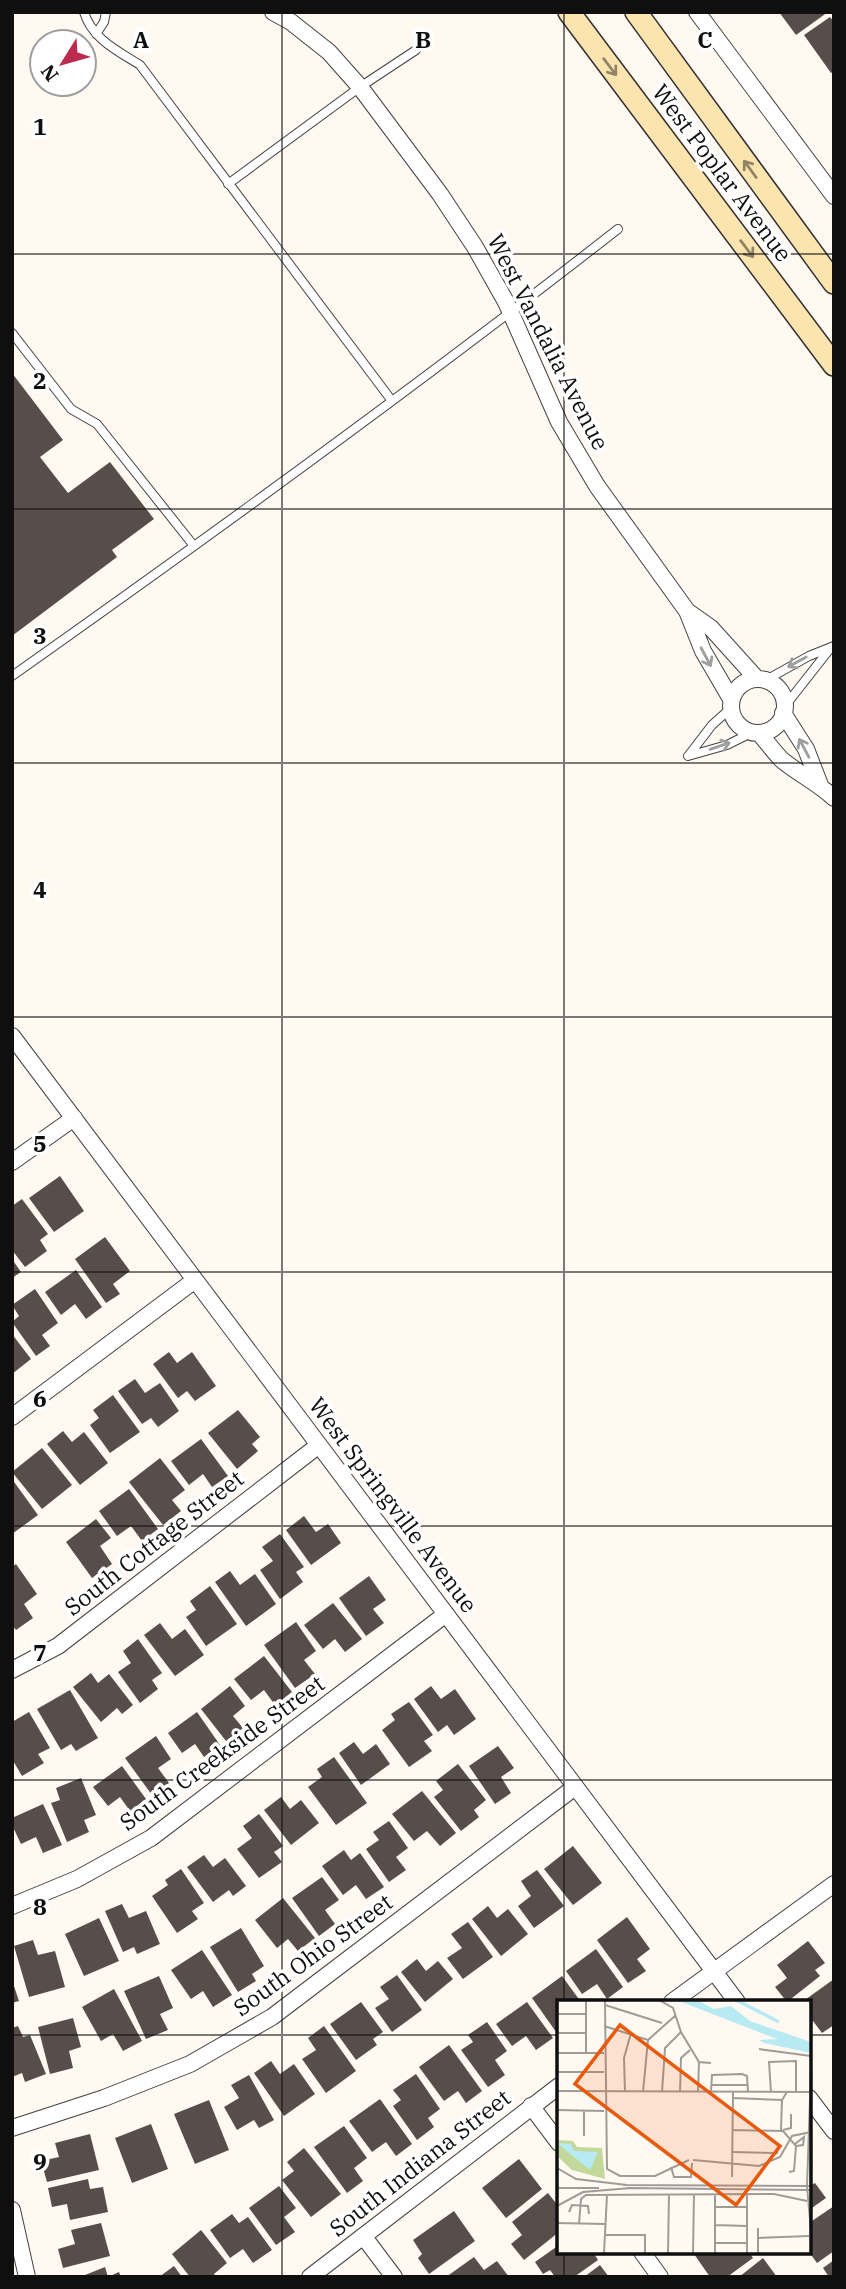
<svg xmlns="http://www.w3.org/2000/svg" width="846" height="2289" font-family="'IBM Plex Serif',serif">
<rect width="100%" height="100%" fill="#fff9f2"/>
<path fill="#574e4c" d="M779,12H828L796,35Z
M830,17L834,22V71L831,73L804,35Z
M12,373L63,440L40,457L68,493L110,462L154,519L112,550L117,557L12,636Z
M60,1176L84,1211L54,1232L29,1198Z
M22,1199L48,1234L40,1240L47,1251L25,1267L12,1250V1206Z
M105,1237L130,1271L113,1284L120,1294L106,1303L75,1259Z
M12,1259L21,1272L12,1278Z
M76,1270L102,1307L86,1319L75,1304L61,1315L45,1292Z
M35,1289L58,1323L42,1335L50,1346L36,1356L12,1322L19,1316L12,1305Z
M12,1334L31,1359L12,1374Z
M169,1352L177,1363L192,1352L216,1386L195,1401L187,1391L178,1398L153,1364Z
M135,1379L145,1393L160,1383L179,1411L158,1427L151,1418L142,1424L118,1391Z
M113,1395L140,1432L110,1453L90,1425L99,1418L93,1410Z
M238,1410L260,1437L252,1444L258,1451L237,1469L208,1433Z
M63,1431L72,1442L84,1432L108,1463L80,1485L47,1444Z
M201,1439L228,1476L212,1487L203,1474L189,1485L171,1461Z
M42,1448L72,1485L42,1509L12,1472Z
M160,1458L185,1490L172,1500L181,1511L163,1525L129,1482Z
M12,1479L38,1515L12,1534Z
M129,1489L158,1529L142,1541L131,1526L117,1536L99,1511Z
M304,1516L316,1532L328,1524L341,1543L311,1565L286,1530Z
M96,1519L111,1538L100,1546L112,1564L92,1578L66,1542Z
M280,1534L304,1567L296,1572L303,1582L280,1599L260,1570L273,1561L262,1547Z
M16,1564L37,1594L24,1604L33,1618L16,1630L12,1625V1567Z
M230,1571L240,1585L255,1574L276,1604L246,1626L215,1582Z
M369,1576L386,1600L373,1609L384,1623L366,1636L339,1598Z
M210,1586L237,1624L206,1646L186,1617L196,1610L190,1601Z
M333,1603L362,1639L345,1652L335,1639L323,1649L304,1625Z
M296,1622L316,1651L304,1660L315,1674L295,1688L264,1645Z
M160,1623L172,1639L185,1629L204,1655L175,1676L144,1635Z
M138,1639L162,1673L152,1680L158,1689L140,1703L118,1672L131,1663L123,1651Z
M264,1656L292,1692L275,1705L264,1690L251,1700L234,1679Z
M91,1673L98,1683L109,1674L133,1705L122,1714L117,1708L101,1722L73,1687Z
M230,1686L245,1706L233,1716L243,1728L226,1741L201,1709Z
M431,1686L441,1699L455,1689L476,1719L454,1735L447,1725L438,1732L414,1699Z
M70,1690L98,1738L76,1751L71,1744L61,1750L37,1709Z
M409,1702L433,1735L424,1741L432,1751L409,1767L382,1730L395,1720L391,1714Z
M29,1712L50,1748L38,1754L44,1763L22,1776L12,1759V1722Z
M197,1712L220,1745L204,1757L195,1744L182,1753L168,1733Z
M156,1736L171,1759L158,1768L169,1783L152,1795L125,1758Z
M354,1742L363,1754L376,1744L390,1764L361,1785L339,1753Z
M498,1746L514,1768L501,1777L511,1793L495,1804L469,1766Z
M334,1757L367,1803L336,1825L308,1787L322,1777L317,1769Z
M458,1764L486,1800L474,1810L479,1817L461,1831L434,1797L443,1790L436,1781Z
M122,1766L146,1799L130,1811L120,1797L108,1806L93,1787Z
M81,1778L96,1815L84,1820L89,1832L67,1842L51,1803L60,1800L56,1788Z
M422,1791L456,1833L440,1846L427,1831L414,1841L392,1814Z
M281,1797L290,1809L301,1800L319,1823L291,1845L264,1810Z
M43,1804L62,1845L43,1853L36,1837L21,1844L12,1825V1818Z
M259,1814L283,1846L274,1852L282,1862L259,1878L237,1849L252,1838L243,1826Z
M389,1821L408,1848L396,1857L406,1870L389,1882L366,1849L379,1840L373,1832Z
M573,1846L602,1883L573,1905L544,1869Z
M344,1850L351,1860L360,1853L384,1887L366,1899L356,1885L343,1895L322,1866Z
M204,1855L213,1867L225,1858L246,1886L233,1896L229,1890L213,1902L187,1867Z
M181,1869L204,1903L192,1911L198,1919L177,1933L152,1896L168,1885L165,1880Z
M537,1870L564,1906L534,1928L518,1906L531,1896L521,1881Z
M322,1877L339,1900L325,1910L335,1924L319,1936L292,1898Z
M283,1898L315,1938L298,1951L288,1939L277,1948L255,1920Z
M122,1904L129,1918L146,1911L160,1944L137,1954L134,1947L123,1952L105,1911Z
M488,1906L497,1918L508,1909L528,1934L501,1956L472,1919Z
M627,1917L650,1949L637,1959L646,1971L628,1983L597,1940Z
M99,1918L119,1961L84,1976L65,1934Z
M468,1922L493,1957L463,1979L447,1958L462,1948L451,1934Z
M241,1928L264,1966L252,1974L256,1981L238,1992L210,1947Z
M33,1940L38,1955L55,1951L65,1987L29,1997L14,1946Z
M808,1941L825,1963L815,1970L820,1976L787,2002L775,1987L787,1978L777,1965Z
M596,1949L623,1987L607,1999L597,1984L582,1994L566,1971Z
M202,1950L232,1995L213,2007L203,1991L191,1999L171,1970Z
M417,1959L426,1971L438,1961L453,1979L425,2002L401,1972Z
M397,1975L422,2010L392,2032L375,2008L389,1999L380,1987Z
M159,1976L173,2008L160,2014L168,2030L146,2039L124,1991Z
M562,1976L581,2002H559V2036L532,1998Z
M834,1979V2025L822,2033L813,2021L809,2024V2002H802Z
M12,1980L19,2001L12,2003Z
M114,1989L142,2041L123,2051L113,2034L101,2041L82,2007Z
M361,2002L383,2032L373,2039L377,2045L356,2060L330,2024Z
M527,2002L553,2038L536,2050L526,2036L512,2046L496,2024Z
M73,2018L81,2047L69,2051L73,2068L50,2074L38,2027Z
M487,2022L507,2051L495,2060L505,2075L488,2087L461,2050L473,2042L468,2035Z
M18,2026L23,2037L30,2035L46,2074L25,2082L22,2073L12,2077V2028Z
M324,2026L356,2071L326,2093L302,2059L316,2050L308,2038Z
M449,2045L482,2091L466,2103L458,2091L444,2101L419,2067Z
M271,2061L280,2074L294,2064L315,2094L284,2116L254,2073Z
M416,2074L440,2109L428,2118L434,2127L417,2140L393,2106L401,2100L393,2090Z
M249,2075L274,2120L259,2128L254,2120L237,2130L224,2107L239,2098L231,2085Z
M380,2099L412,2144L396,2156L386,2142L372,2152L349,2121Z
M209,2100L229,2150L195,2164L174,2114Z
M151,2124L168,2169L132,2183L115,2138Z
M344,2126L367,2158L354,2168L363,2181L347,2193L314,2147Z
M90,2134L99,2170L47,2182L41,2161L59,2157L55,2143Z
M304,2148L341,2194L311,2217L282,2180L294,2171L287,2162Z
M519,2159L542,2189L506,2218L482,2188Z
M88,2179L90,2189L103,2187L108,2212L70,2220L67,2204L52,2207L48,2188Z
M815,2183L826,2198L809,2210V2186Z
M279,2186L296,2208L284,2217L295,2232L276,2245L249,2208Z
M548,2193L559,2207V2232L524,2260L511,2244L522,2235L512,2222Z
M834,2206V2251L817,2263L809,2252V2223Z
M454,2211L475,2241L429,2274L418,2258L422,2254L413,2240Z
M232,2214L239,2223L248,2217L272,2250L253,2263L243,2249L230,2258L210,2230Z
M101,2223L110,2256L63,2268L58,2249L75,2244L71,2230Z
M201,2230L227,2263L214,2274L216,2277H190L172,2254Z
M559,2245V2252H593L598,2260L574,2277H555L550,2270L543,2274L535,2262Z
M697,2252H749L753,2258L727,2277H710L694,2254Z
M474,2257L484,2270L497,2261L509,2277H446Z
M763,2258L777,2277H739Z
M834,2260V2277H829L823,2268Z
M600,2265L609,2277H584Z
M174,2266L182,2277H159Z
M105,2267L108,2277L119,2272L121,2277H80Z"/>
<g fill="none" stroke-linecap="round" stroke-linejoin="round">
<defs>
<path id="service" d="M84,12C92,39 118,51 140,65L392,401
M96,34L104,22L106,12
M228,184L360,87L416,50
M12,333L71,409L97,424L194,546
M12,676C217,531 420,384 618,229
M766,680L809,656L834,646
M785,706L829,650
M689,755L712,725L731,708
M688,756L727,745L751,733"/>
<path id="minor" d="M273,12L291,22L329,52L360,87L440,194L475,247L506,302L559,422L597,486L687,611L703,651L731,699
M697,12L834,196
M687,611L711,628L757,679
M731 706a27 27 0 1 1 54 0a27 27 0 1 1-54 0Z
M783,713L806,749L820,785
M759,733C767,742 774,752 782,760C799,774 818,783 834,798
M12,1036L737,2002
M12,1162L74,1118
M12,1417L195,1280
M12,1670L58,1646L319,1445
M12,1906L77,1879L151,1838L446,1614
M672,2002L834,1884
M809,2098L834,2131
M531,2106L559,2143
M12,2128L104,2098L190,2064L272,2017L575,1787
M12,2210L27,2277
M364,2237L394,2277
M642,2252L660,2277
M310,2277L559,2086"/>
<path id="secondary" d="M569,12L834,365
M636,12L834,283"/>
</defs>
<use href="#service" stroke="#424242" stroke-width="10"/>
<use href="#minor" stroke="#424242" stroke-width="18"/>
<use href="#secondary" stroke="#313131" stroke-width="24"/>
<use href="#service" stroke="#fff" stroke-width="8"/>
<use href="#minor" stroke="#fff" stroke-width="16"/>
<use href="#secondary" stroke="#fce4af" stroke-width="21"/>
</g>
<defs><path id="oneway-shaft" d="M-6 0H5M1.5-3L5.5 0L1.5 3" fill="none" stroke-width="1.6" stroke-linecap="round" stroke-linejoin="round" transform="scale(1.75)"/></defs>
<g stroke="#918467">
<use href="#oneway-shaft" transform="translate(610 67) rotate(53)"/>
<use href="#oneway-shaft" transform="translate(750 169) rotate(-126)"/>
<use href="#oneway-shaft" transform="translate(747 249) rotate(53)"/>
</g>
<g stroke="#9f9f9f">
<use href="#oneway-shaft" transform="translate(706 657) rotate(62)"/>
<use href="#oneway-shaft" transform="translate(797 662) rotate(151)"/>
<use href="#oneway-shaft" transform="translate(720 746) rotate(-19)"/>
<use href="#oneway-shaft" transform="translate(804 748) rotate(-118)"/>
</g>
<path fill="none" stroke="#0f0f0f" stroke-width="2" stroke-opacity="0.55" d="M282,12V2277M564,12V2002M12,254H834M12,509H834M12,763H834M12,1017H834M12,1272H834M12,1526H834M12,1780H834M12,2035H559M809,2035H834M564,2252V2277"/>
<g text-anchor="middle" stroke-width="7" stroke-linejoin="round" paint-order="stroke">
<g font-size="23" fill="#0f0f0f" stroke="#fff">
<text transform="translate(722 173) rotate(53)" y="8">West Poplar Avenue</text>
<text transform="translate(548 342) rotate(63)" y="8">West Vandalia Avenue</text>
<text transform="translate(393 1505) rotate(53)" y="8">West Springville Avenue</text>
<text transform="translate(154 1543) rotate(-38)" y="8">South Cottage Street</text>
<text transform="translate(222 1753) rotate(-36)" y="8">South Creekside Street</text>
<text transform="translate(313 1955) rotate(-36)" y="8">South Ohio Street</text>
<text transform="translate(420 2163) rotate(-38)" y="8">South Indiana Street</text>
</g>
</g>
<g transform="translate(557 2000)">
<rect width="254" height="254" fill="#fff9f2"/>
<path d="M0,140L16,141L20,147L45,148L48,179L15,170L0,156Z" fill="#c3d99b"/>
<path d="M119,0H140L157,9L174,6L193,21L254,42V53L207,43L202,40L220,39ZM0,143L14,144L17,151L41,152L33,170Z" fill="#b8eaf4"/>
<path fill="none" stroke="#b8eaf4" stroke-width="3.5" d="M179,0L222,22"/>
<path fill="none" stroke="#9f9b97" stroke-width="2" d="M48,0L50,169L63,176H98L132,160M102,0L116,8L124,32L142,62L154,63M48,5L105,23M0,14H29M47,26L91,40M0,33H29M202,49L254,56M0,53H47M29,53V0M254,71L250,186L254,231M0,72H47M154,85H190M0,91L254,92M154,91L155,75L185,74L190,76L191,92M68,92L67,58L74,33M86,92L91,40L119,15M105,92L108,48L124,32M123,92L124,58L133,50M141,92L142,62M214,92L212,62L239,61V92M176,98L225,100M0,110L47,111M27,110V136M175,130L226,131L239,146L237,171L232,172M224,130L225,100L230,92M226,130L234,128V114M238,144L247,137L246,145L239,146M174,152L221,153M136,160L202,166L223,157L235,136L254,132M114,167L117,177H134L135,163M0,168L19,179L70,185M175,177L176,92M66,185L254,186M0,188H42M70,188L254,190M0,206L26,192L74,188M159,207H190M12,212L15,205L31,206L32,214M0,223L48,224M22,224L24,199L29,195L217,194L250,201M158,225L190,226M48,235H88V253M201,238L252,236M158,243H190M47,253L50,195M111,253L112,194M136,253L137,194M158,253V194M190,253V194M201,253V228"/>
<path fill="#e8590c" fill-opacity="0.15" stroke="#e8590c" stroke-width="3.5" d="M63,25L223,146L179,205L18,84Z"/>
<rect width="254" height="254" fill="none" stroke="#0f0f0f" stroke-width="3.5"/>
</g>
<g font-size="23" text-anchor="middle" font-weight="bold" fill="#0f0f0f" stroke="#fff" stroke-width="7" stroke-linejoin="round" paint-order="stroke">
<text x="141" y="48">A</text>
<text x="423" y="48">B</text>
<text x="705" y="48">C</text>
<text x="40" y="135">1</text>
<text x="40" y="389">2</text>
<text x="40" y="644">3</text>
<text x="40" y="898">4</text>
<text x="40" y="1152">5</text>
<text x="40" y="1407">6</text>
<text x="40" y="1661">7</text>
<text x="40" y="1915">8</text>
<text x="40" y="2170">9</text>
</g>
<rect width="846" height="2289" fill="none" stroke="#0f0f0f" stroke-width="28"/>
<g transform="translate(63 63) rotate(233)"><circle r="33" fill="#ffffff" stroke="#9f9f9f" stroke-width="2"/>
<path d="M0-5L12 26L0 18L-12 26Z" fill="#bb2b4e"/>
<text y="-10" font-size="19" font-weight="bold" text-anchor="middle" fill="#0f0f0f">N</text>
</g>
</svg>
